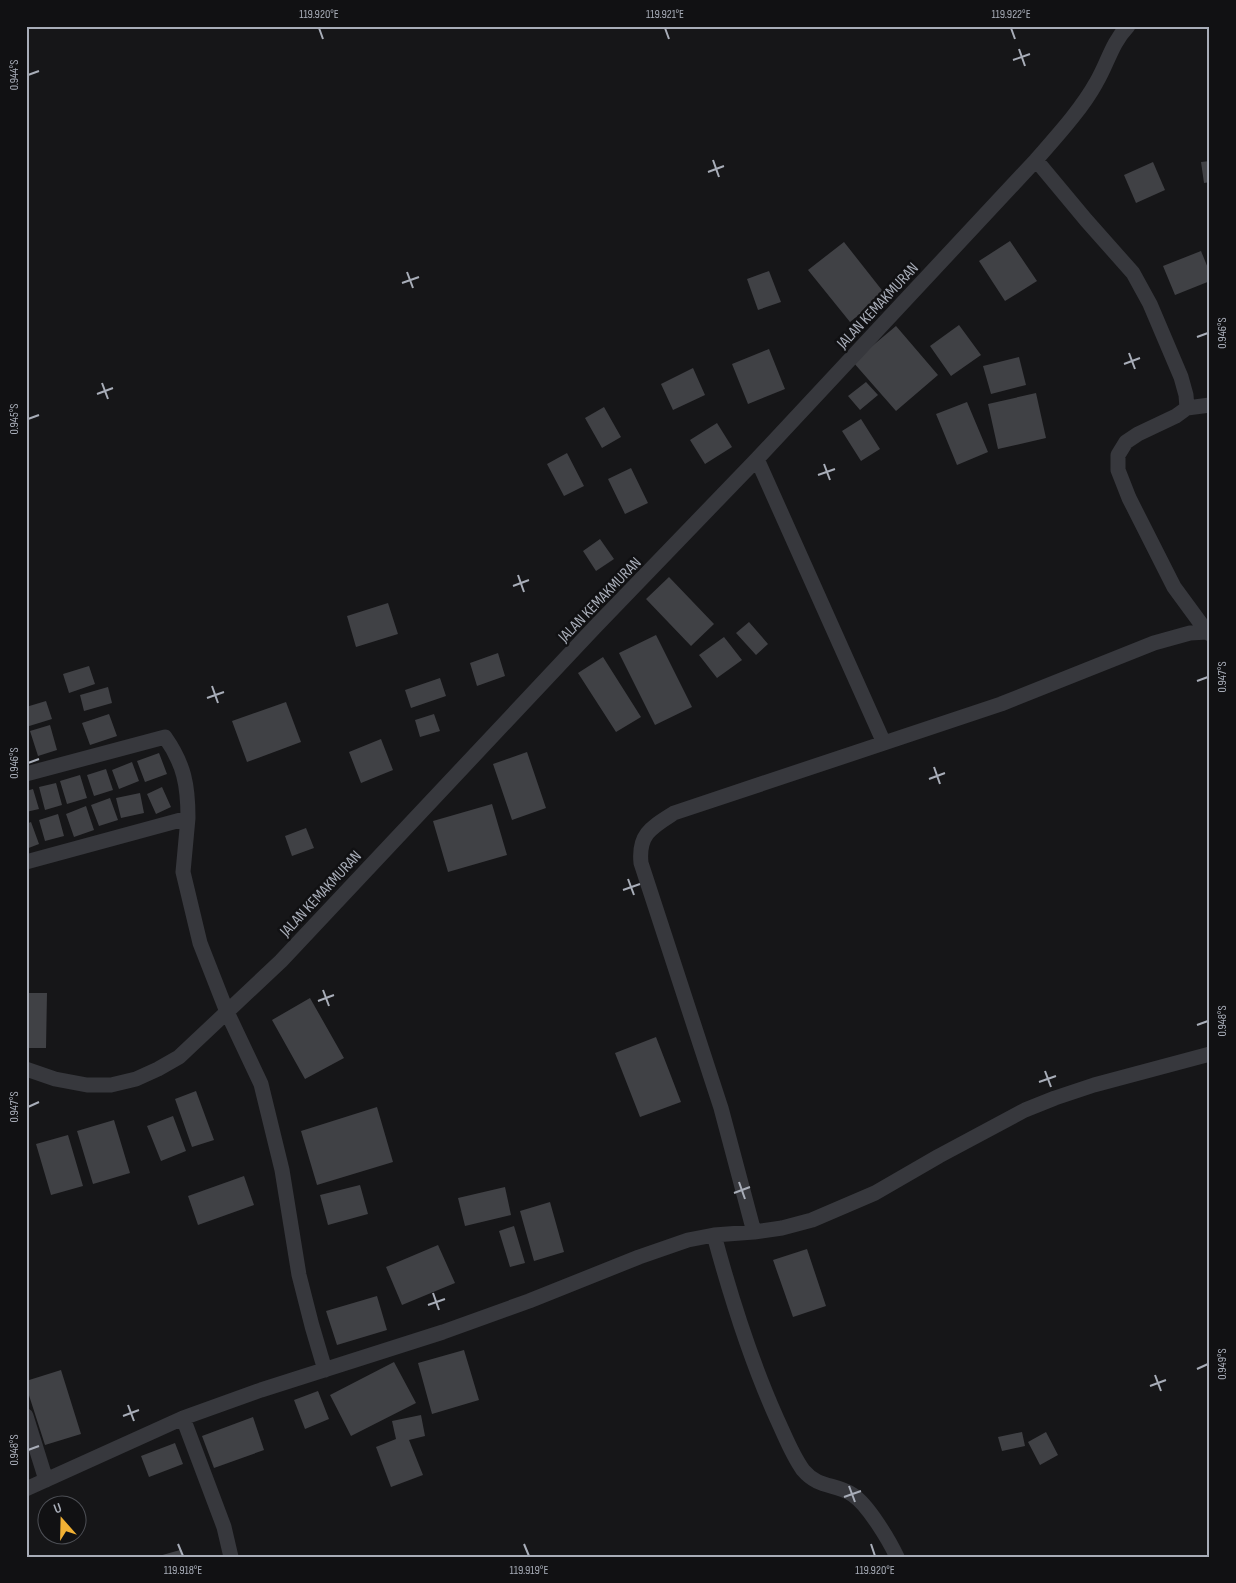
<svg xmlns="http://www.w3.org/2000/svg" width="1236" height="1583" font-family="'Sofia Sans Condensed',sans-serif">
<rect width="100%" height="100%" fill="#161618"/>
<path fill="#404145" d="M1210,161V182L1204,183L1201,162Z
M1153,162L1165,190L1136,203L1124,175Z
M1010,241L1037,281L1005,301L979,261Z
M844,242L885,294L850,322L808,270Z
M1201,251L1210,273V281L1175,295L1163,266Z
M769,271L781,302L758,310L747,279Z
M959,325L981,355L951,376L930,346Z
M896,326L938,375L896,411L853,362Z
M769,349L785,389L748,404L732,364Z
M1019,357L1026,385L991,394L983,366Z
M693,368L705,395L673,410L661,384Z
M866,382L878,395L860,410L848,396Z
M1036,393L1046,438L998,449L988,404Z
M967,402L988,452L957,465L936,414Z
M604,407L621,437L602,448L585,418Z
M861,419L880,449L861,461L842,431Z
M717,423L732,447L705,464L690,440Z
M567,453L584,486L564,496L547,464Z
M631,468L648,503L625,514L608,479Z
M600,539L614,559L596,571L583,551Z
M669,577L714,624L691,646L646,599Z
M388,603L398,634L356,647L347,616Z
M749,622L768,644L756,655L736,633Z
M656,635L692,707L655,725L619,653Z
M724,637L742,660L717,678L699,655Z
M498,653L505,676L477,686L470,663Z
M603,657L641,717L616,732L578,673Z
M89,666L95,684L69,693L63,674Z
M440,678L446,696L411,708L405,690Z
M108,687L112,703L84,711L80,695Z
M46,701L52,719L26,727V707Z
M286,702L301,742L247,762L232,721Z
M109,714L117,736L90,745L82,723Z
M434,714L440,731L420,737L415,720Z
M50,725L57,750L38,756L30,731Z
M381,739L393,770L361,783L349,752Z
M527,752L546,808L512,820L493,764Z
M159,753L167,774L145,782L137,761Z
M132,762L139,781L119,789L112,770Z
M106,769L113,790L94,796L87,775Z
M80,775L87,798L67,804L60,781Z
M56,783L62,805L45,810L39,787Z
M162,787L171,807L156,814L147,794Z
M33,789L39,809L26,812V791Z
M140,793L144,813L121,818L116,798Z
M110,798L118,820L99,826L91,805Z
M492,804L507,855L448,872L433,821Z
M86,806L94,830L74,837L66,814Z
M58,814L64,836L45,841L39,820Z
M31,822L39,844L26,849V824Z
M306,828L314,848L292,856L285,836Z
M26,993H47L46,1048H26Z
M310,998L344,1058L305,1079L272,1020Z
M656,1037L681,1102L640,1117L615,1053Z
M196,1091L214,1140L192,1147L175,1099Z
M377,1107L393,1162L317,1185L301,1131Z
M173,1116L186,1151L161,1161L147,1126Z
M114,1120L130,1173L93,1184L77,1131Z
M68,1135L83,1186L51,1195L36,1144Z
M244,1176L254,1205L198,1225L188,1196Z
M360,1185L368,1214L328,1225L320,1195Z
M505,1187L511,1215L465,1226L458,1198Z
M550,1202L564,1252L534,1261L520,1211Z
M514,1226L525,1263L510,1267L499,1231Z
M438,1245L455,1283L402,1305L386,1267Z
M807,1249L826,1306L793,1317L773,1260Z
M377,1296L387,1330L337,1345L326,1311Z
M464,1350L479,1400L432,1414L418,1363Z
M394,1362L416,1403L351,1436L330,1395Z
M61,1370L81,1434L45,1445L26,1386V1381Z
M318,1391L329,1419L305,1429L294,1400Z
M421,1415L425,1436L409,1440L423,1475L391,1487L376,1447L396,1439L392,1421Z
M253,1417L264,1450L214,1468L202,1436Z
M1022,1432L1025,1446L1002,1451L998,1437Z
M1046,1432L1058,1455L1040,1465L1028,1442Z
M175,1443L183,1464L149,1477L141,1456Z
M180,1550L182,1557H159V1556Z"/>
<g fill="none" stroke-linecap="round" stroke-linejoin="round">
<path stroke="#37383d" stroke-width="15" d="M1036,160L1086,220L1133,273L1150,304L1181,377L1186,395L1187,408L1176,416L1138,434L1126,442L1118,455V470L1129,498L1174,587L1207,632
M1187,408L1210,405
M757,459L884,743
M26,774L165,737C184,764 188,785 188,818
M26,862L188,818L183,872L200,943L227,1012L261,1084L282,1170L299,1275L312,1326L325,1370
M26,1069L55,1079L87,1085H111L136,1079L158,1069L179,1057L281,961L594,628L757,459L1036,160C1056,137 1081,110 1096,83C1108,63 1111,44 1128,26
M754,1232L721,1108L641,863C638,834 652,827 674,813L1001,704L1154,643L1190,633L1207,632L1210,634
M714,1235C731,1298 750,1359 777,1419C785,1436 792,1455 803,1470C819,1489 835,1483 853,1495C868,1505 889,1540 897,1557
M26,1416L46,1480
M183,1418L224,1527L231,1557
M26,1489L183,1418L261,1390L443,1332L529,1301L639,1257L688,1240L714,1235L754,1232L782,1228L812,1220L875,1193L939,1156L1025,1110L1055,1098L1094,1085L1210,1054"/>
</g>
<path fill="none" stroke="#a8adb8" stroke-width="2" d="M319,28L323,39M665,28L669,39M1011,28L1015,39M1019,49L1025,66M1013,60L1030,54M28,75L39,71M713,160L719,177M708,172L724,166M407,272L413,288M402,283L419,277M1197,337L1208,333M1129,353L1135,369M1124,364L1140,358M102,383L108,399M97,394L113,388M28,419L39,415M824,464L830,480M818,475L835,469M518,575L524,592M513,586L529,580M1197,681L1208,677M212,686L218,703M207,698L224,692M28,763L39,759M934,767L940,784M929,779L945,773M628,879L634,895M623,890L640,884M323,990L329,1006M318,1001L334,995M1197,1025L1208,1021M1045,1071L1051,1087M1039,1082L1056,1076M28,1107L39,1102M739,1182L745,1199M734,1193L750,1187M433,1293L439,1310M428,1305L445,1299M1197,1369L1208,1364M1155,1375L1161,1391M1150,1386L1166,1380M128,1405L134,1421M123,1416L139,1410M28,1450L39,1446M849,1486L855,1502M844,1497L861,1491M178,1544L183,1556M524,1544L529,1556M871,1544L875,1556"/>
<g text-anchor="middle" stroke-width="5" stroke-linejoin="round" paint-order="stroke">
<g font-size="16" fill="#a8adb8" stroke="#111113">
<text transform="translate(877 305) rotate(-47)" y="6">JALAN KEMAKMURAN</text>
<text transform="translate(599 599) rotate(-46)" y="6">JALAN KEMAKMURAN</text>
<text transform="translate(320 893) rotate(-47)" y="6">JALAN KEMAKMURAN</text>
</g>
</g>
<rect width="1236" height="1583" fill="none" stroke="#111113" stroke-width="55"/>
<g transform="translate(62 1520) rotate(340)"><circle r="24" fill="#111113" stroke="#4d4f55"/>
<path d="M0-4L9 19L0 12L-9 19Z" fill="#f2b134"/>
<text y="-8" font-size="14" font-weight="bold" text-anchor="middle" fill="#a8adb8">U</text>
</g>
<rect x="28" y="28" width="1180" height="1528" fill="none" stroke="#a8adb8" stroke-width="2"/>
<g font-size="12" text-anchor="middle" fill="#a8adb8">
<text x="319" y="18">119.920°E</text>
<text x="665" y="18">119.921°E</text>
<text x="1011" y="18">119.922°E</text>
<text transform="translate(14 75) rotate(-90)" y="4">0.944°S</text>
<text transform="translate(1222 333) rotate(-90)" y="4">0.946°S</text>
<text transform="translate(14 419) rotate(-90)" y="4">0.945°S</text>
<text transform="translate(1222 677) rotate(-90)" y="4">0.947°S</text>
<text transform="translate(14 763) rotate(-90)" y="4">0.946°S</text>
<text transform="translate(1222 1021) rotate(-90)" y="4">0.948°S</text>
<text transform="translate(14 1107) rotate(-90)" y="4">0.947°S</text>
<text transform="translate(1222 1364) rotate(-90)" y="4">0.949°S</text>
<text transform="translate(14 1450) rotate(-90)" y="4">0.948°S</text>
<text x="183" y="1574">119.918°E</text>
<text x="529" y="1574">119.919°E</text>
<text x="875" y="1574">119.920°E</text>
</g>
</svg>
